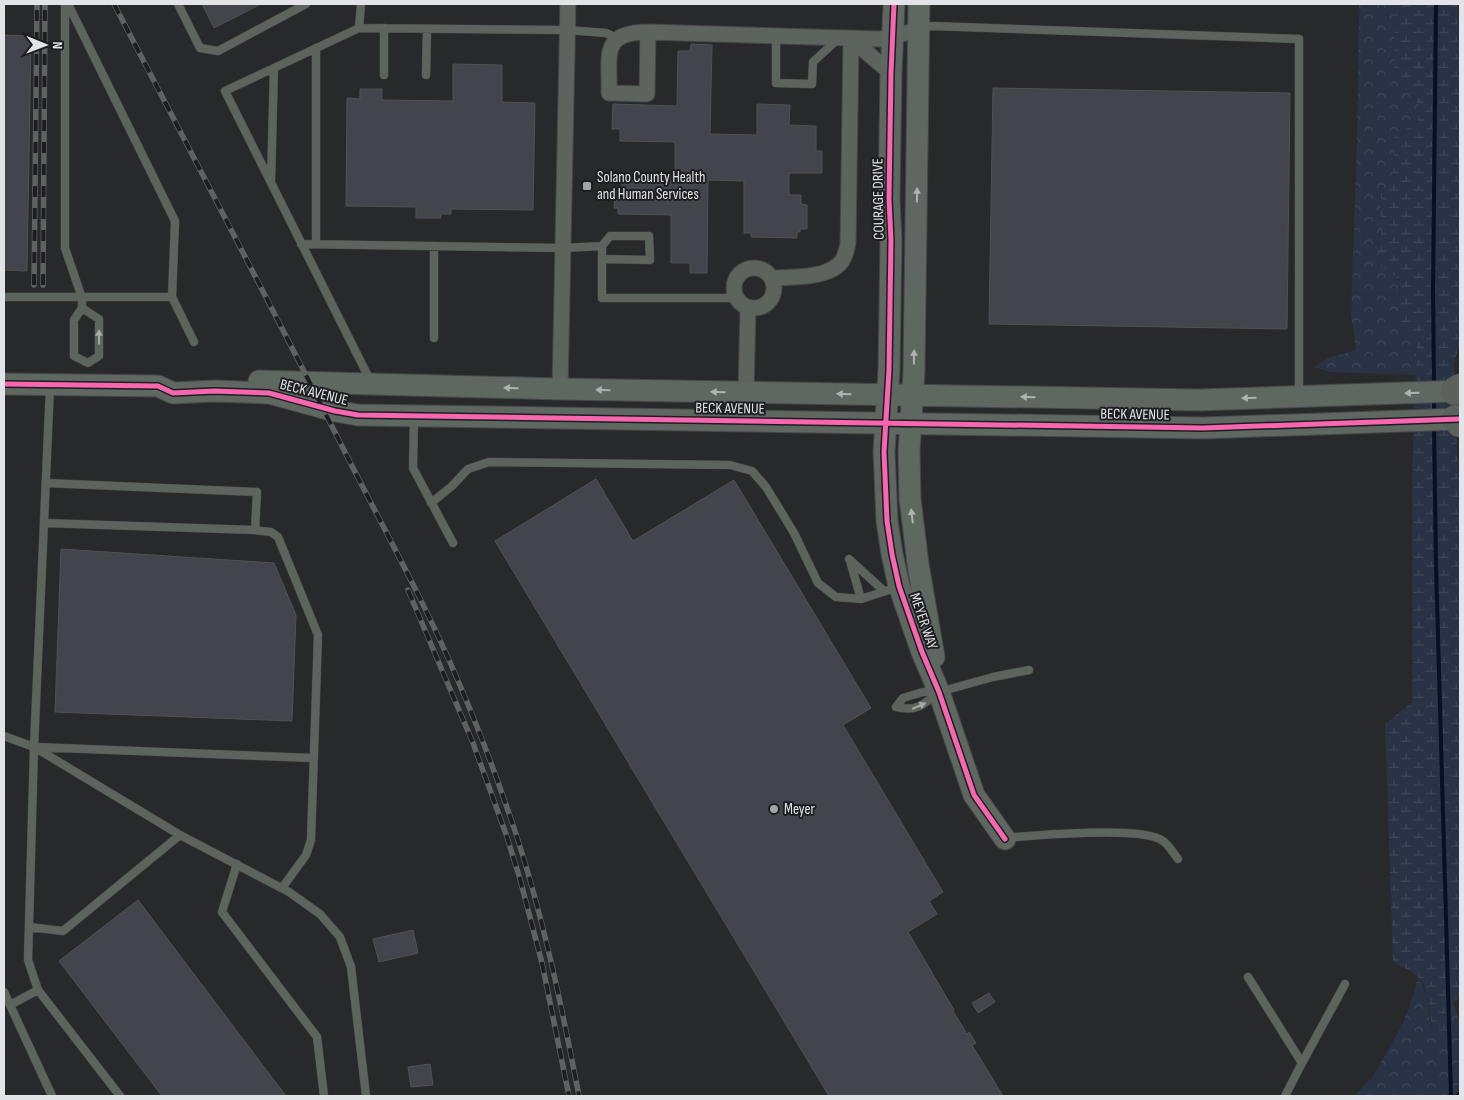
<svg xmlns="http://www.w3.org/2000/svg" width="1464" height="1100" font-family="'Sofia Sans Condensed',sans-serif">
<defs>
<pattern id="forest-crowns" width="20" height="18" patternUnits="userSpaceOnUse" patternTransform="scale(1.25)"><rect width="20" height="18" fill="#2a3245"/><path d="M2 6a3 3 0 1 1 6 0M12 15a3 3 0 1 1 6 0" fill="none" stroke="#3e4657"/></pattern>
<pattern id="wetland-marsh" width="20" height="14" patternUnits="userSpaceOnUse" patternTransform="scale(1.25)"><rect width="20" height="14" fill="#2a3245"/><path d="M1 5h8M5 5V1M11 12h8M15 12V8" fill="none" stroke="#3e4657"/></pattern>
</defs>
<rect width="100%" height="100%" fill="#27292b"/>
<path fill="url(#forest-crowns)" d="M1359,4H1395L1394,77L1419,104L1418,124L1394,135L1393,188L1400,280L1398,326L1417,338L1416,375L1330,372L1314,367L1328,358L1356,350L1351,314L1357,141Z
M1418,977L1427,996L1429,1015L1433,1034L1446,1006L1453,1001L1460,1024V1096H1354L1372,1078L1402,1025L1412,1000Z"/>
<path fill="url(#wetland-marsh)" d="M1395,4H1458L1460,110V341L1454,364L1457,453L1460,491V998L1446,1006L1448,1032L1433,1034C1430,1018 1429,988 1418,977C1412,971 1400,966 1393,962L1385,724L1412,702V481L1417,338L1398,326L1400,280L1381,266V193L1393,188L1394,135L1418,123L1419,104L1394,77Z"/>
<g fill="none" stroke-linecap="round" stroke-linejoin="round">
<path stroke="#090f25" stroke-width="4" d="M1434,386L1433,291L1436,4
M1434,398V414
M1434,426L1436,565L1451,1096
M1457,1096L1460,1094"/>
</g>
<path fill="#42454c" stroke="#505253" d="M202,4H261L214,28Z
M4,35L31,36L27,271L4,270Z
M691,44L712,45L710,134L757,135V104L790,105L789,125L816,126V151H822V173H789V195H801V204L807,205V229H800V232H797V238L751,237V233H744V181L708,180L707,273H690V263H671V215L618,214V208H614L615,191H622V175L675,176V142L620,141V129H612L613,104L677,106L678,51H690Z
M453,64L502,65V102L535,103L533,210L451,209V214H441V218H416V207L346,206L347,98L360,99V89H382V100L453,101Z
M993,88L1290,93L1287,329L989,324Z
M596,479L633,541L734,480L871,708L843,725L943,892L929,901L937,914L908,932L954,1010L953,1011L967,1034L969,1032L976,1043L972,1045L1003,1096H829L495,541Z
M61,549L274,563L296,615L292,721L55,712Z
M138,900L286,1096H162L59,961Z
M413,930L418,953L379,962L373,939Z
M989,993L995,1002L978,1013L972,1003Z
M430,1064L433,1085L411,1087L408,1067Z"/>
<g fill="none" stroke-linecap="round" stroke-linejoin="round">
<defs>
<path id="lane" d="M65,4V248L82,298V308L74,320V356L88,363L99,356V319L82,308
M68,4L175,221L172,297
M178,4L200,48L218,51L306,4
M359,28L361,4
M921,29L932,26L1299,39V396
M776,35V83L812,84L813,62L838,39
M316,48V244
M384,75V28
M426,75L427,29
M271,181L274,68
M301,244L563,248L602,246V298H736
M434,246V338
M602,246L610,236H649L650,260L603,259
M4,297H172L194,342
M371,382L225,91L359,28L567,30L606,33L617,38
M50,387L34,747L28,960L38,990L120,1096
M414,418L413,468L453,543
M46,483L257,492L255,530L271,532L278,537L318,635L311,840L306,855L282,888
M431,503L452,486L468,469L489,462L730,465L752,471L766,487L794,533L818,583L836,597L861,599L898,587
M44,523L255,530
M849,559L884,591
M850,561L861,599
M937,693C924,705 915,712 896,707L903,698L923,692H939L993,677L1029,670
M4,736L34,747L180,835L289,892L320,914L340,937L351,967L366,1096
M36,747L313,758
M1007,838C1035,835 1144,826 1163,841C1169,845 1173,853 1178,859
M237,864L222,912L317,1037L324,1096
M29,927L63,931L180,835
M1248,977L1302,1063L1285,1096
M4,992L52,1096
M10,1005L38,990
M1302,1063L1345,984"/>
<path id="street" d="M648,32L647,94L609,93C610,56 600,32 648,32L880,39L919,30
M851,39L891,73
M734 288a20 20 0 1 1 40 0a20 20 0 1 1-40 0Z
M771,278C791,277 829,279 842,261C845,256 847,249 848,243L851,39
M560,389L568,4
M746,392L748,307"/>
<path id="secondary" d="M894,4L891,73L889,199L891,240L889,370L884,452L887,521L892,554L899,586L922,652L939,692L974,795L1005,839
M919,4L914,371L909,452L910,499L918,564L934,657
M259,381L560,389L1199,400L1460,391
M4,384L158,386L173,393L214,391L269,393L335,411L358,415L1203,428L1460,419"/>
<path id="highway" d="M1455,391L1460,388
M1456,419L1460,423"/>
</defs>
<use href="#lane" stroke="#464748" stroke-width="9"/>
<use href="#street" stroke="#464748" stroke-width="17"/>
<use href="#secondary" stroke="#464748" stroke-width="23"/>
<use href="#highway" stroke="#464748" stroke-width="29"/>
<use href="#lane" stroke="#5d645d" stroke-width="8"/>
<use href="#street" stroke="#5d645d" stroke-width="15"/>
<use href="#secondary" stroke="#5e6760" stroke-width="21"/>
<use href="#highway" stroke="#5a625b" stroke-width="28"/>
<defs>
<path id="rail" d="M114,4C193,156 273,309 350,462C387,535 427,607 459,683C480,732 499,783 516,834C544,920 562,1008 579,1096
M34,285L37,4
M43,285L45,4
M408,590L473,743L506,834L520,879L542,963L569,1096"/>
</defs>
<use href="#rail" stroke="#5e6361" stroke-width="5.5"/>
<use href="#rail" stroke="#1d1e22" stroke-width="4" stroke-dasharray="11" stroke-linecap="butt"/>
<defs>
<path id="cycleway" d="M894,4L891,73L889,199L891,240L889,370L884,452L887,521L892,554L899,586L922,652L939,692L974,795L1005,839
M4,384L158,386L173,393L214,391L269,393L335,411L358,415L1203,428L1460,419"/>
</defs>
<use href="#cycleway" stroke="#1d1e22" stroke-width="8"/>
<use href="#cycleway" stroke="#f766af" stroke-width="5"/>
</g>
<defs><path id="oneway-solid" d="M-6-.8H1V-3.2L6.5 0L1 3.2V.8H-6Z" transform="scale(1.25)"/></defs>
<g fill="#aeb2b1">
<use href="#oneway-solid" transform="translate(917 195) rotate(-89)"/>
<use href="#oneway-solid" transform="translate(914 357) rotate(-89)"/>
<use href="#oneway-solid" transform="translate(511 388) rotate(-178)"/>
<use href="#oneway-solid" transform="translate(603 390) rotate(-179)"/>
<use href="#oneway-solid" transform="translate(718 392) rotate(-179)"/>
<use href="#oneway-solid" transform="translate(1412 393) rotate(178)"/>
<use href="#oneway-solid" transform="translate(844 394) rotate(-179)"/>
<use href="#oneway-solid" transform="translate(1028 397) rotate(-179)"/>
<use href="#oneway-solid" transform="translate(1249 398) rotate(178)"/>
<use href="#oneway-solid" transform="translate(912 516) rotate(-97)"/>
</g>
<g fill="#a7aaa9">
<use href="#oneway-solid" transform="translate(99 337) rotate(-91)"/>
<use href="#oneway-solid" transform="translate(919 706) rotate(-23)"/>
</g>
<g fill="#a1a3a5" stroke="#1d1e22" stroke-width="2">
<rect x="582" y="181" width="10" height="10" rx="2.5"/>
<circle cx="774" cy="809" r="5"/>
</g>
<g text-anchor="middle" stroke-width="4" stroke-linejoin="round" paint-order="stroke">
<g font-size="15" fill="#e3e4e7" stroke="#1d1e22" text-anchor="start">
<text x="597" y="182">Solano County Health<tspan x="597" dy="17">and Human Services</tspan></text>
<text x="784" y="814">Meyer</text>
</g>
<g font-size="15" fill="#e3e4e7" stroke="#1d1e22">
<text transform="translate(878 199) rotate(-91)" y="5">COURAGE DRIVE</text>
<text transform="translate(314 392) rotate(14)" y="5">BECK AVENUE</text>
<text transform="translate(730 408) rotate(1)" y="5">BECK AVENUE</text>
<text transform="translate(1135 414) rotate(1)" y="5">BECK AVENUE</text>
<text transform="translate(924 621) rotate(71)" y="5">MEYER WAY</text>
</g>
</g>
<rect width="1464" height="1100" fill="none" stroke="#e3e4e7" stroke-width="10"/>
<g transform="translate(45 45) rotate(91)" stroke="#1d1e22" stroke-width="4" paint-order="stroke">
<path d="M0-4L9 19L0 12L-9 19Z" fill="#e3e4e7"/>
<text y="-8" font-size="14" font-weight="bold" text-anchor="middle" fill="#e3e4e7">N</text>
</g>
</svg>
